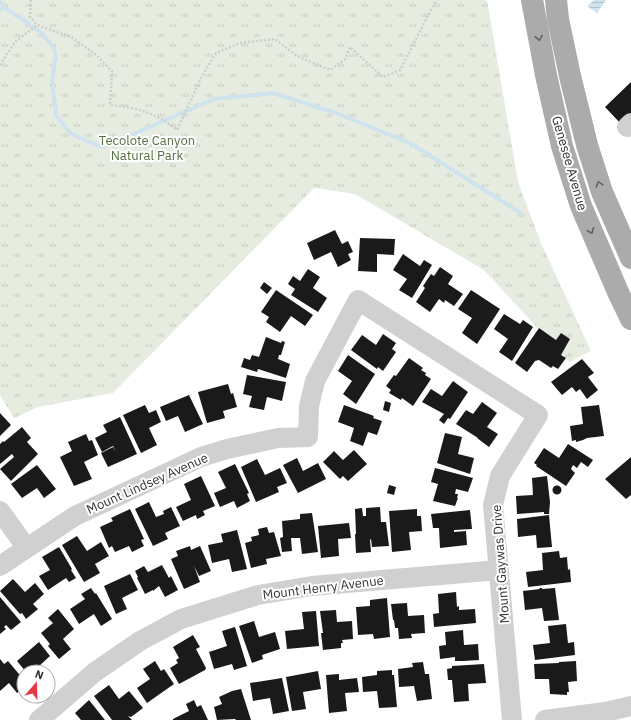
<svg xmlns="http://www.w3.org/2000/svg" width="631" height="720" font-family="'IBM Plex Sans',sans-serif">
<defs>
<pattern id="grass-tufts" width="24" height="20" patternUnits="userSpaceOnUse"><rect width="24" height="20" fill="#e6ecdf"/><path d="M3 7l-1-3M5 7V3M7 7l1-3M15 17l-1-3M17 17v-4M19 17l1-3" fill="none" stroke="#c6cbc0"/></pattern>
<pattern id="water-rules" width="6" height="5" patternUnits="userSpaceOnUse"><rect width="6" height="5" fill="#cfe2ee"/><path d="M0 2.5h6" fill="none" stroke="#b2c2cd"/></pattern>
</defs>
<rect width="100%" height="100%" fill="#fff"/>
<path fill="url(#grass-tufts)" d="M0,0H487L518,182L541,243L591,351L569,362L484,270L355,194L314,188L113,393L38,407L14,418L0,395Z"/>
<path fill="url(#water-rules)" d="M594,0H606L597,13L587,6Z"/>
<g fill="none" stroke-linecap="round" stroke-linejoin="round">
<path stroke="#cfe2ee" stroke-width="4" d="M0,2L5,8
M0,9L5,8L25,21L41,33L53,46L56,56L52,81L56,115L70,133L94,144L104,147L214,99L273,93L336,113L410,143L521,213"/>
</g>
<path fill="#1a1a1a" d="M631,82V116L622,125L605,107Z
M335,230L342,244L348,241L353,252L348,254L351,260L338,267L331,252L314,260L307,243Z
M360,238L395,239L394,255L377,254V272L358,271Z
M403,254L420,266L424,260L432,265L412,298L399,290L407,279L393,270Z
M440,267L453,276L448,284L463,294L454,306L445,300L444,303L439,299L430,312L416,302L425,288L423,286L431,274L434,276Z
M308,269L320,277L313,288L327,298L318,312L291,295L295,289L288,284L293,276L300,281Z
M264,282L272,288L267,294L260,288Z
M276,290L313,315L305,326L291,316L280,332L266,322L269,317L261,312Z
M471,290L500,309L477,344L462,333L472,318L458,309Z
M504,314L520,324L523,320L533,327L512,361L499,352L508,339L494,329Z
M539,328L556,340L561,333L570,339L561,355L566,358L558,369L553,366L551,368L539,360L535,361L527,372L515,363Z
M383,334L396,343L392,349L396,352L383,371L378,367L377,369L351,350L362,335L376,345Z
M266,337L281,343L282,341L285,342L281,355H279L278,359L290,364L286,378L258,369L257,372L241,367L244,358L250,360L252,355L259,357Z
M348,355L375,374L356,404L343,394L352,381L338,371Z
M409,358L423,368L421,370L426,373L425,375L431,379L413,406L402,398L401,400L389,393L391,390L386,386L394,375L396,376Z
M582,359L594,373L588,377L598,390L587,399L580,389L576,392L572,387L562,395L551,382Z
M247,375L286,382L282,401L267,397L264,410L249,407L252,396L243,394Z
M453,381L468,392L450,419L448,418L444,424L439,420L444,414L422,402L431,389L442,396Z
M228,384L231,394L233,393L237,407L223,411L225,418L207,423L198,392Z
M189,395L203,424L185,432L178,416L166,421L160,407Z
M385,401L391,403L389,412L383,410Z
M482,402L497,413L487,427L498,434L489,447L477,438H478L456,424L466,410L473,414Z
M145,405L149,413L156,410L161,422L149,428L157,445L141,453L123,415Z
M344,405L374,416L373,418L382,421L377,435L368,432L363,446L350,441L354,428L338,422Z
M599,405L604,436L587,438L583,440L576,442V440L572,441L570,426L583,424L581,407Z
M0,413L11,425L0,436Z
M120,417L137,454L108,467L101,453L113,447L116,452L113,446L102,452L95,438L107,432L103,425Z
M22,427L31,438L27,442L38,454L11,481L0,469L14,457L12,454L0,464V444L3,441L4,442Z
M445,433L462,437L458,454L474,458L470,474L437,463Z
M86,434L89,441L92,440L98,455L84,462L92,479L74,486L60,457L72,451L68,442Z
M568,444L593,460L588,467L581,462L577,468L573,465L571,469L575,473L566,486L536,466L537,465L534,463L544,448L559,458Z
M354,450L367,464L348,481L343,476L340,479L323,462L334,451L343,460Z
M631,457V495L626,499L605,479Z
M297,458L303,471L318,463L326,479L298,493L283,465Z
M257,459L265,475L280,468L287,483L277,487L279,492L256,502L241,467Z
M235,464L249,493L247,494L250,501L237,508L234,501L220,507L214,493L226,488L218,472Z
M37,465L56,489L44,498L37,488L22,498L11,484Z
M435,468L473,478L468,492L456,489L455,494H458L457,498H458L455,506L433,501L438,484L431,482Z
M201,476L215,506L203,511L205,515L197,519L196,515L183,521L176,507L191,500L184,484Z
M547,476L550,502L549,514H544V512L517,514L516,496L533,495L532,478Z
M389,485L396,487L394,495L387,493Z
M552.5 490a4.5 4.5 0 1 1 9 0a4.5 4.5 0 1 1-9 0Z
M149,502L156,517L164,514L163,511L171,507L180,526L165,533L168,539L153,546L135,509Z
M380,507L381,522H386L389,546L372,547L371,539L370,540L371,552L356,553L355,534H356L355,509L362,508L363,516H366V508Z
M130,509L144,539L141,540L144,546L132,552L129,546L115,552L112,546L109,548L100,527L113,521L111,518Z
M417,509V516H421L422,531L409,532L411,550L392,552L389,511Z
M470,510L472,529L454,530V532L466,531L467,545L440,548L439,528H433L431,514Z
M312,513L318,552L302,554L300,538H291L292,551L282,552L280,538L283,537L282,521L300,519V514Z
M549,515L552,547L537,548L536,535L518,537L517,519Z
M349,523L351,538L338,539L339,556L321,558L318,526Z
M267,527L269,533L274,532L281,556L266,559L267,564L251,568L245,543L252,541L251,537L259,535L258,529Z
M237,530L247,569L232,572L229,559L212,563L208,545L223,542L221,534Z
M77,536L87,551L101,542L109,556L95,564L100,573L84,582L62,545Z
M190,546L191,550L200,546L211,571L199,576L194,566L200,582L184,589L171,559L178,556L176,551Z
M59,547L72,569L71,570L76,578L69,582L66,578L48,590L39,576L50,570L42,557Z
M559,551L560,558L567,557L568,570L570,569L571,582L528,587L526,572L543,570L542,553Z
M162,565L169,578L171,576L178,590L165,597L159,586L153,591V590L145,594L137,578L138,577L135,571L144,566L148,572Z
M130,574L138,590L122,598L127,609L116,614L104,586Z
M13,579L25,592L35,583L44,594L33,604L38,609L26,619L22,613L20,614L0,591Z
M91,588L95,594L96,593L112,619L101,626L94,614L79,624L70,609L85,599L81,594Z
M539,588H542V589L555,588L559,620L544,621L542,608L525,610L523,591L540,589Z
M456,592L457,607L459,606V610L475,609L476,623L434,627L433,614L439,613L438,594Z
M0,597L21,622L11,630L6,625L4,627L6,629L0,634Z
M387,598L390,637L374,639L373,634L358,635L356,607L370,606V600Z
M407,603L408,616L424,615L425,633L411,634L412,638L399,639L398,628H395L394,620H393L391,604Z
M58,609L74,629L63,639L71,649L59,659L48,646L50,644L41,633L53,623L48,618Z
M336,610L337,622L352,621L353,639L342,640L343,643H341V648L323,650L321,633H323L320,611Z
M316,611L319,646L287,649L285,631L304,629L302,612Z
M254,621L259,637L275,632L280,649L262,655L263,659L252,663L239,626Z
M566,624L568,643L574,642L575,655L535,660L533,645L550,643L548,626Z
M235,627L247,666L234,670L232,664L214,669L209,652L227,646L222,631Z
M463,630L464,645L478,644L479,660L463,661H455V657L440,659L439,646L446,645L445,632Z
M193,635L200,647L196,649L206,668L205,670L179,684L170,668L178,663L176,660L179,658L173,647Z
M39,642L50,656L38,667L43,672H26L17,661Z
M0,659L4,664L8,661L24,680V688L17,693L9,683L0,691Z
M155,661L161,671L164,669L174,684L147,703L137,688L150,679L143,669Z
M576,661L577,681L568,682L569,692H567V695L550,694L549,679H535L534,664L559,663V662Z
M423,662L425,674H429L432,699L417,701L414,686L399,687L398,669L413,667L412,663Z
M484,664L486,683L468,684L469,701L454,702L452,680H448L447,669L452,668V666Z
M392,670V675H394L397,707L379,708L377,691L363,692L362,677L377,675V671Z
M318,671L321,689L303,692L306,709L292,711L286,677Z
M339,674V680L357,678L359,692L345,693L347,711L329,713L326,675Z
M282,678L289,711L273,714L270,698L253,701L250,683Z
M109,685L119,699L129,691L143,708L131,717L128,716L132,720H112L94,696Z
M241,689L251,720H236L235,719L217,720L214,707L222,704L219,697L232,691Z
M89,700L105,720H81L75,713Z
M194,700L197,707L201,705L208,720H173V719L189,711L186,704Z"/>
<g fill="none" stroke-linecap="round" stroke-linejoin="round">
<path stroke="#cdcdcd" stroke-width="2.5" stroke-dasharray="2 2" stroke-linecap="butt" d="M31,0L30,17L37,25
M0,65L15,42L37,25L71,37L95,54L112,71L110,105C138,108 154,112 177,130L201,78L216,53L240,43L275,39L297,56L330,70L345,59L350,47L383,77L400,70L436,0"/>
<path stroke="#d0d0d0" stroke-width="20" d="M627,127L631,123
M0,511L26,547
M0,566L75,516L201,457L227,449L278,438L308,437L309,406L315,381L358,300L538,415L500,476L493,505L512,720
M39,720L95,672L140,641L181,619L258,595L312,586L499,570
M545,720L605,712L631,706"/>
<path stroke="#ababab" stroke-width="22" d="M532,0L546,75L562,146L581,206L618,292L631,319
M556,0L558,19L570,76L587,145L602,192L631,258"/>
</g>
<defs><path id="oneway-chevron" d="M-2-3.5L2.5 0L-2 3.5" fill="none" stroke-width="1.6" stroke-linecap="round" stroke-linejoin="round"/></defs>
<g stroke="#636363">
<use href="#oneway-chevron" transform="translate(539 38) rotate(80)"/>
<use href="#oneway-chevron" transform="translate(599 184) rotate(-108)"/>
<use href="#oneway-chevron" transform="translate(591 231) rotate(67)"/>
</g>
<g text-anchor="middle" stroke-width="4" stroke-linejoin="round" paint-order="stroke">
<g font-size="13" fill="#56703f" stroke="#fff">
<text x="147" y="145">Tecolote Canyon<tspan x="147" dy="15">Natural Park</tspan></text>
</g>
<g font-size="13" fill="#333" stroke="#fff">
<text transform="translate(570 163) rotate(74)" y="5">Genesee Avenue</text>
<text transform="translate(147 483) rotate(-24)" y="5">Mount Lindsey Avenue</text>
<text transform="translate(500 564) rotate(-94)" y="5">Mount Gaywas Drive</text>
<text transform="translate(323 587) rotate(-7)" y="5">Mount Henry Avenue</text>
</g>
</g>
<g transform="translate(36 684) rotate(20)"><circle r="19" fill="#ffffff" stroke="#adadad"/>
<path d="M0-3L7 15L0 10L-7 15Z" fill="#e63946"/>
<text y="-6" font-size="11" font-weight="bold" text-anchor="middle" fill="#333333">N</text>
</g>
</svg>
